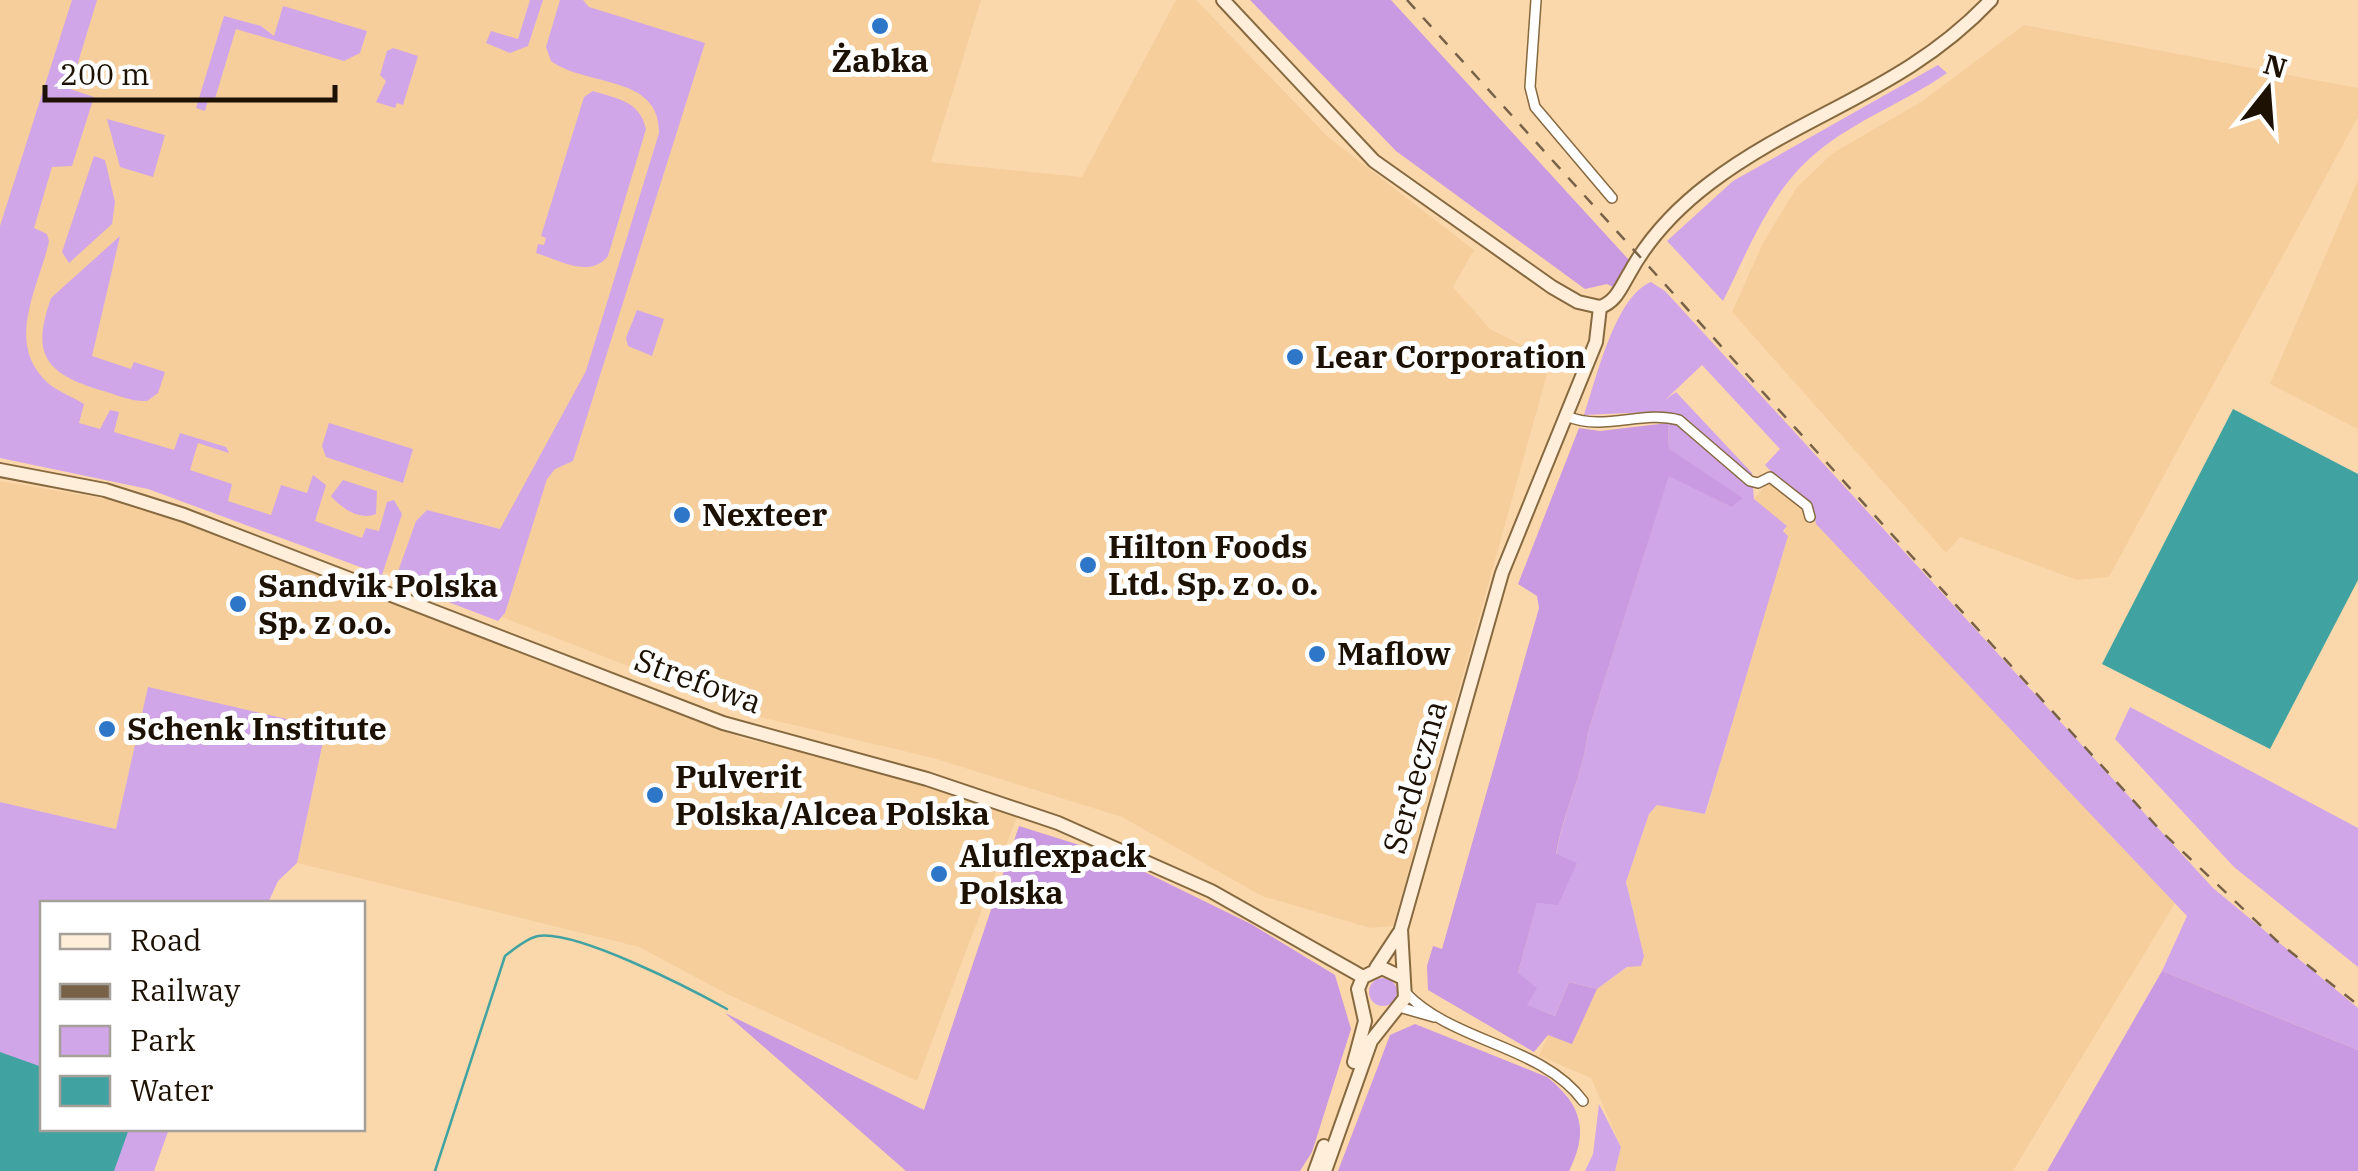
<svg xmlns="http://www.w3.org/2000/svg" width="2358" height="1171" font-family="'IBM Plex Serif',serif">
<rect width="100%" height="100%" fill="#fbd8ac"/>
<path fill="#f5ce9c" d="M0,0H981L931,162L1082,177L1176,0H1196L1327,136L1474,250L1453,287L1490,329L1551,360L1393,926L1370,928L1262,896L1122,817L933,758L760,717L248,519L0,433Z
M2024,25L2358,88V117L2109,577L2077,580L1960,537L1946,553L1732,312L1763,243L1797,187L1833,153L1921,102Z
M2358,180V429L2270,384Z
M1770,480L1802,507L1935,644L2175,903L2013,1171H1615L1621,1147L1591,1078L1539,1056L1548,1035L1572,1043L1597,989L1644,956L1626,882L1649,814L1657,805L1666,804L1706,814L1786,526L1754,499Z
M0,481L118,501L205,530L744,739L841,759L1018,814L917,1081L729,995L639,947L297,863L326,729L116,829L0,802Z"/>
<path fill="#d1a6e8" d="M72,0H97L70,89L94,97L72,166L52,167L34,228L47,234L49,241C39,288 3,343 49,384C59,392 73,397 84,404L79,423L100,429L110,410L119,412L114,432L174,450L180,433L226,447L229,453L198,443L190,470L232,484L228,501L271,515L281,485L307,493L313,475L326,485L315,521L362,538L366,528L379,531L387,502L394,500L402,514L382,575L148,489L0,458V226Z
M530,0H543L528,46L510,53L486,43L491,31L518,39Z
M560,0H583L589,7L705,43L573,461L555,469L547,479L505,613L498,621L396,582V577L416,521L427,510L500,529L586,371L659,133C660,74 586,87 551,61L546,47Z
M283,6L367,31L360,53L344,61L236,29L214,102L208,100L205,111L196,108L224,16L261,26L274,36Z
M393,48L418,56L403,105L397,103L395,108L376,102L386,81L380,75L387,51Z
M1938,65L1947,73C1906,102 1855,120 1816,153C1770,191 1749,249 1723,301L1667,241L1733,181Z
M593,91C618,99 640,101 646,129L608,256C590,279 559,260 536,253L538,244L544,245L546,238L541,236L584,97Z
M107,119L165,135L153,177L120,167Z
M94,156L105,160L115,202L112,224L69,263L62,252Z
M120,236L92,356L131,369L134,362L165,372L158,393L147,401C131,402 115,394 100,390C40,372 33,350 51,298Z
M1651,282L1665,291L2213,888L2358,1008V1050L2162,971L2187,916L1816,524C1811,494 1784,486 1765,465L1780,449L1702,365L1665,400L1676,392L1752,473L1754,499L1787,526L1783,531L1788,536L1705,814L1657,805L1649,814L1626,882L1644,956L1641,966L1627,967L1597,989L1569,982L1555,1016L1526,1005L1518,973L1537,902L1577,864L1556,855C1563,812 1583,775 1588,732L1669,475L1731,507L1669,449L1668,423L1652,412L1584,415C1596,380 1615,296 1651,282Z
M637,310L664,319L652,356L628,346L626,338Z
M329,423L413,449L403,483L326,457L322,446Z
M343,480L377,491L376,514C359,521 340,507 331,496Z
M148,687L326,728L297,863L278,881L268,903L42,904V1128L169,1129L154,1171H0V802L116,829Z
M2130,707L2358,828V967L2234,867L2115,739Z
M1369 992a14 14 0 1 1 28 0a14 14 0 1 1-28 0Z
M1599,1104L1621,1147L1615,1171H1585L1593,1154Z"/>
<path fill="#c999e1" d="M1250,0H1391L1629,260L1613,287L1607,284L1585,289L1396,151Z
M1668,423L1669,449L1743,498L1731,507L1669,476L1588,732C1583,775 1563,812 1556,854L1577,863L1558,905L1537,903L1518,973L1537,988L1527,1005L1555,1016L1569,982L1597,989L1572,1044L1548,1035L1534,1052L1428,990L1427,966L1433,946L1442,949L1539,608L1537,596L1518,584L1579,428L1600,431Z
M1019,826L1108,854L1251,924L1335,975L1351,1029L1312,1152L1300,1171H906L725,1013L924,1110Z
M2162,971L2358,1050V1171H2047Z
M1415,1024L1547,1077C1582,1105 1589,1131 1569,1171H1338L1390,1035Z"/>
<path fill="#41a3a1" d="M2233,409L2358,474V580L2270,749L2102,664Z
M0,1052L42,1067V1128L129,1129L114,1171H0Z"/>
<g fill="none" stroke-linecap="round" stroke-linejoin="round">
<path stroke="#41a3a1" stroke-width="2.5" d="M435,1171L505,956C514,949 527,938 538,936C577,930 691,989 727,1009"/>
<defs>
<path id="street" d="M1536,0L1530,87L1535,107L1612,198
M1566,416C1605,432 1641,410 1679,420L1750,481L1758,483L1770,477L1807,506L1810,517
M1405,992C1453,1043 1542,1045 1583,1101
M1399,1007L1434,1017"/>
<path id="secondary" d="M1223,0L1374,161L1552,287L1578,302L1600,307C1616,302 1621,287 1629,274C1649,237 1677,208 1710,183C1804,112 1905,91 1991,0
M0,470L105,490L184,515L723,723L927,779L1058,823L1211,891L1363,977
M1376,968L1399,933
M1354,1062L1365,1021L1358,989L1363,977L1382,968L1401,977
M1315,1171L1324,1146
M1325,1171L1371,1041L1405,998L1401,929L1414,883L1502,573L1596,342L1600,307"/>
</defs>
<use href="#street" stroke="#876940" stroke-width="12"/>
<use href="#secondary" stroke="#876940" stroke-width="16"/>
<use href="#street" stroke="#fff" stroke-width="9"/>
<use href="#secondary" stroke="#feeeda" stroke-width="12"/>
<path stroke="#776248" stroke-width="2.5" stroke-dasharray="12 12" stroke-linecap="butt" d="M1407,0L2161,831L2277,941L2358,1005"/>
</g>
<g fill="#2e77c8" stroke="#fff" stroke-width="4">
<circle cx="880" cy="26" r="10"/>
<circle cx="1295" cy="357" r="10"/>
<circle cx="682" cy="515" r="10"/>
<circle cx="1088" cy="565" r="10"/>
<circle cx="238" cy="604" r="10"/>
<circle cx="1317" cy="654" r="10"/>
<circle cx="107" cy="729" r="10"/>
<circle cx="655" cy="795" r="10"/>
<circle cx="939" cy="874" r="10"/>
</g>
<g text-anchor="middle" stroke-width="10" stroke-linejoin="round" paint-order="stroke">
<g font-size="32" font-weight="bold" fill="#1d1103" stroke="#fff" text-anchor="start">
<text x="880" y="72" text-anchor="middle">Żabka</text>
<text x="1315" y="368">Lear Corporation</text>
<text x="702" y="526">Nexteer</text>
<text x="1108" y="558">Hilton Foods<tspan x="1108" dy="37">Ltd. Sp. z o. o.</tspan></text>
<text x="258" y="597">Sandvik Polska<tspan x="258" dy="37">Sp. z o.o.</tspan></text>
<text x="1337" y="665">Maflow</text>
<text x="127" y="740">Schenk Institute</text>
<text x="675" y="788">Pulverit<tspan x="675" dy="37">Polska/Alcea Polska</tspan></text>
<text x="959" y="867">Aluflexpack<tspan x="959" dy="37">Polska</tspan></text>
</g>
<g font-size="32" fill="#1d1103" stroke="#fff">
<text transform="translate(698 681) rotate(20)" y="11">Strefowa</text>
<text transform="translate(1415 777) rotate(-74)" y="11">Serdeczna</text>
</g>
</g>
<rect x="40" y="901" width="325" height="230" fill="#ffffff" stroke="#a5a09a" stroke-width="2.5"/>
<rect x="60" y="934" width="50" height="15" fill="#feeeda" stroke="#a5a09a" stroke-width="2.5"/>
<text x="130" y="951" font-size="30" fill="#1d1103">Road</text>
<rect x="60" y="984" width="50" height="15" fill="#776248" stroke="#a5a09a" stroke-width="2.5"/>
<text x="130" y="1001" font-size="30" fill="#1d1103">Railway</text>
<rect x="60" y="1026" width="50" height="30" fill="#d1a6e8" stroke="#a5a09a" stroke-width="2.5"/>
<text x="130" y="1051" font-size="30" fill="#1d1103">Park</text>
<rect x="60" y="1076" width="50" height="30" fill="#41a3a1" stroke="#a5a09a" stroke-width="2.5"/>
<text x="130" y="1101" font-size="30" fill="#1d1103">Water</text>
<g transform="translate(2268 90) rotate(17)" stroke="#ffffff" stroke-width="8" paint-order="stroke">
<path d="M0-8L18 38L0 25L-18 38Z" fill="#1d1103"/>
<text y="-15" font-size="28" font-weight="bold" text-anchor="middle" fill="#1d1103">N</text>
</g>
<path d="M45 85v15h290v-15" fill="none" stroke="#1d1103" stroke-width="5"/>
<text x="60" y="85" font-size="30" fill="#1d1103" stroke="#ffffff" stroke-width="8" paint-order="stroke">200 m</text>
</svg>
